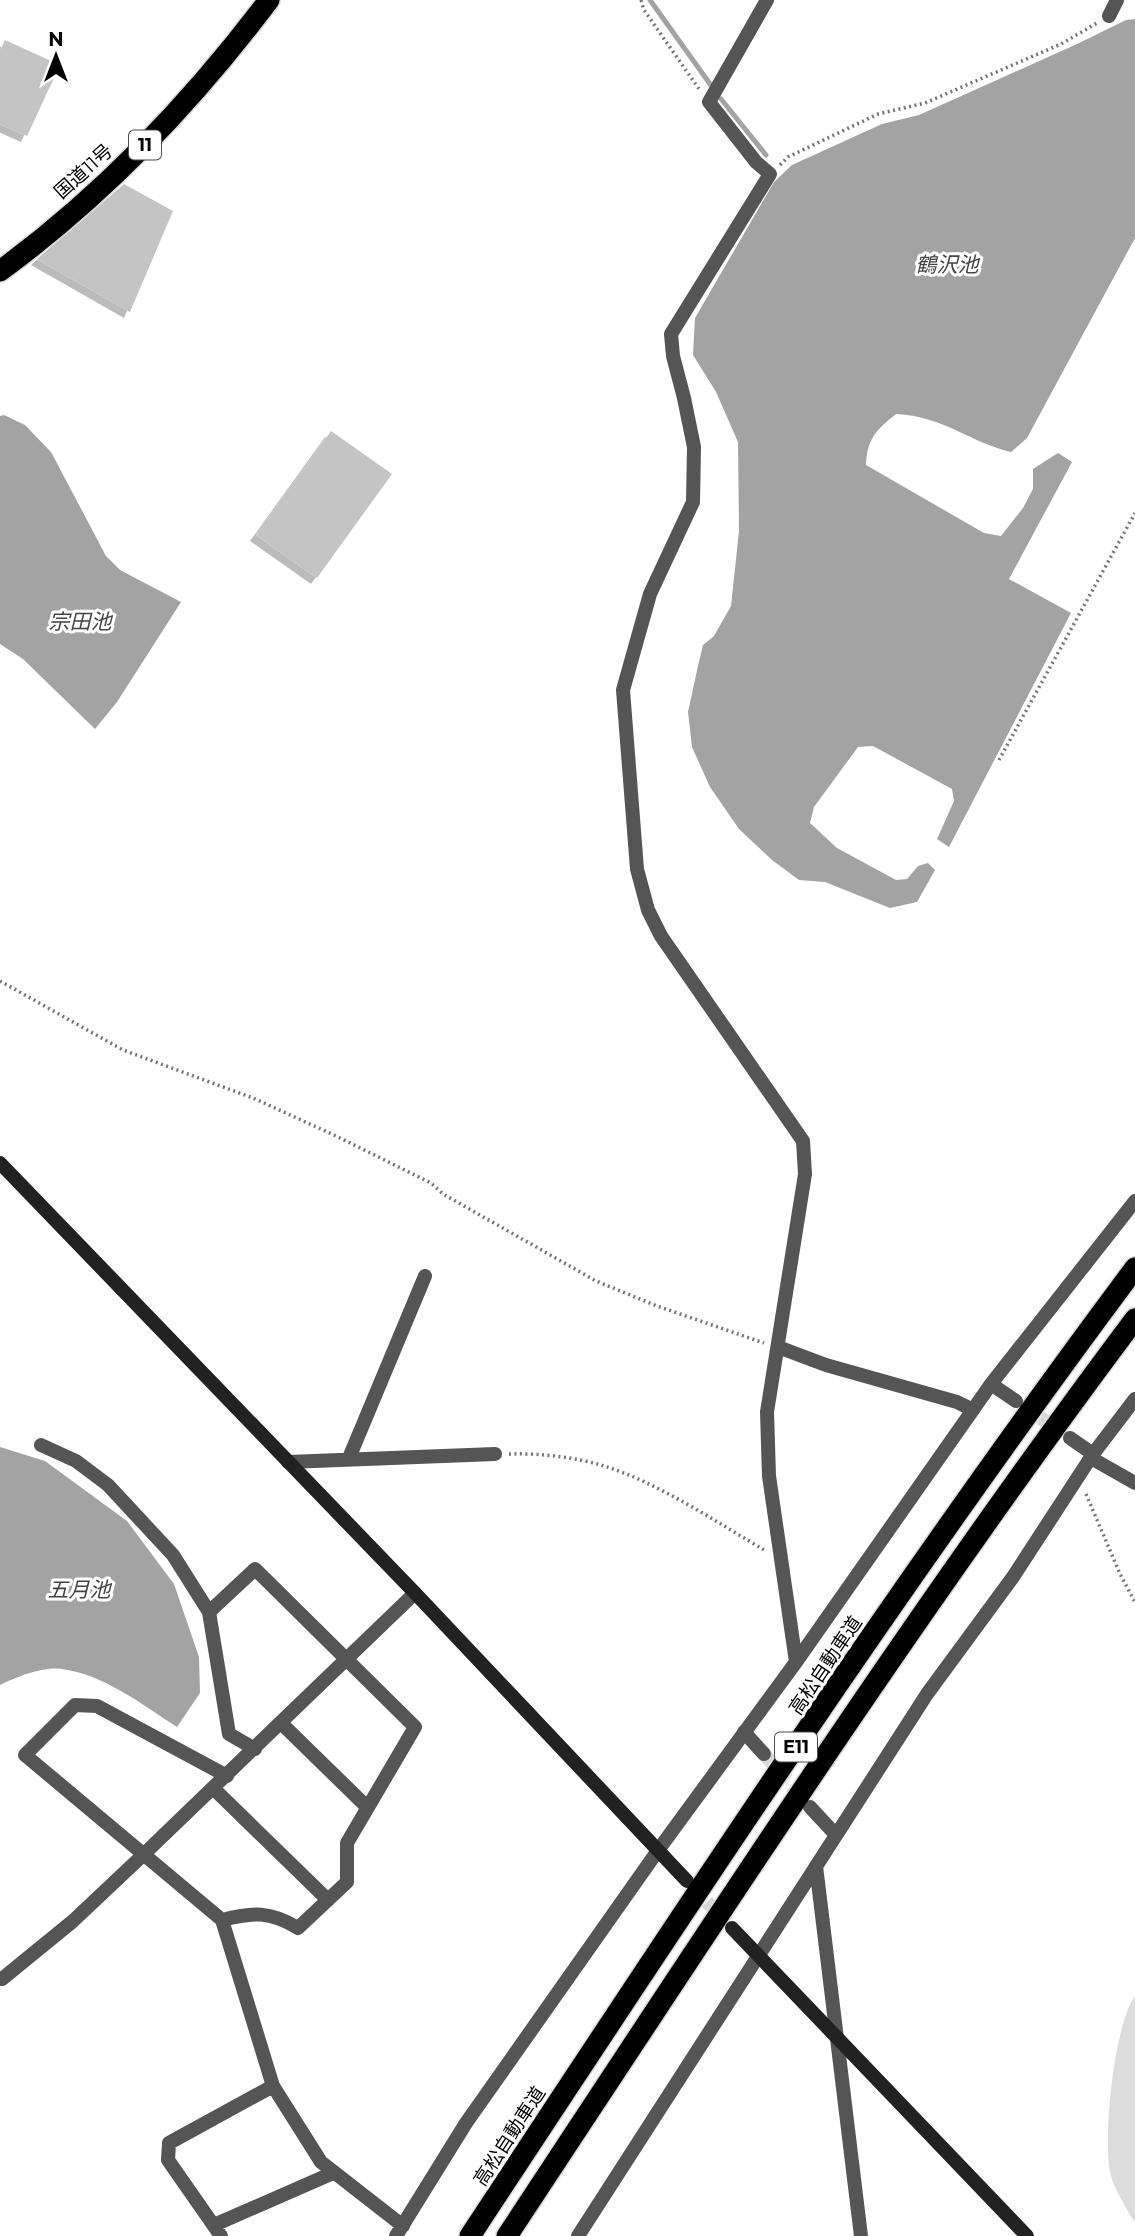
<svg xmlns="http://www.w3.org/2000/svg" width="1135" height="2236" font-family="Montserrat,'Noto Sans JP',sans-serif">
<defs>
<filter id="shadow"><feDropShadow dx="-6" dy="6" stdDeviation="0" flood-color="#0004"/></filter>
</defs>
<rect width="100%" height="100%" fill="#fff"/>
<path fill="#dcdcdc" d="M1135,1996V2221L1131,2217C1124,2203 1113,2187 1110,2172C1103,2136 1114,2025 1135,1996Z"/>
<path fill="#a3a3a3" d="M1135,19V238L1027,438L1011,452C969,442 943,416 896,414C876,430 867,439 866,465L984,533L1001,536L1023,508L1033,489V469L1058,453L1072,462L1009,579L1071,613L949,847L937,839L954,801L952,789L873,746L858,747L814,807L810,823L837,848L896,880L907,879L918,866L928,863L935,870L917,902L890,908L825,882L799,880L772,860L739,829L710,787L692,747L688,712L698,666L703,645L714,636L731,606L739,531L738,442L716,392L693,355L695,318L774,182L792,165L882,124L919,115L1077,44L1126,20Z
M4,415L25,425L51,452L106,556L120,570L181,602L117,702L95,729L23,659L0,644V416Z
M0,1447L45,1461L127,1521L174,1584L199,1657L200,1693L177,1727C141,1704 105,1675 62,1669C44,1666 16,1677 0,1685Z"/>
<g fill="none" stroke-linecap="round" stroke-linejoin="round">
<path stroke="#a3a3a3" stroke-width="5" d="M650,0L710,84
M721,99L766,155"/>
</g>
<path fill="#c4c4c4" filter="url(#shadow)" d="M5,40L60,65L27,136L0,124V51Z
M124,184L173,211L130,312L37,259Z
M331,431L392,474L317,578L256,535Z"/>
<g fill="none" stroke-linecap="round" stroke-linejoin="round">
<path stroke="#d9d9d9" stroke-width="14" stroke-dasharray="14 7" stroke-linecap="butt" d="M1023,1406L1061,1432
M764,1754L805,1800"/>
<path stroke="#d9d9d9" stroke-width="14" stroke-dasharray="14 7" stroke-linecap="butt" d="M692,1887L725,1920"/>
<defs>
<path id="highway" d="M0,271C104,195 192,102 269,0
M470,2236C685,1909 901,1581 1135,1268
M507,2236C711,1927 912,1616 1135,1319"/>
</defs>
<use href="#highway" stroke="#dbdbdb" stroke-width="24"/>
<path stroke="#777" stroke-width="3.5" stroke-dasharray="2 3.5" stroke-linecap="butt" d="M641,0L644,10L699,89
M780,165L788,157L878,114L925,103L1061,44L1097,23
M999,760L1135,513
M0,981L123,1050L253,1098L334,1135L431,1183L443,1194L596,1281L657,1306L764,1343
M509,1454C540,1453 575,1457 604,1466C657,1482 718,1523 766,1551
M1086,1494L1120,1574L1135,1602"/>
<path stroke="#555" stroke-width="14" d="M767,0L709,102L756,162L770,174L671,334L673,356L684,398L694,447L693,502L650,594L623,690L637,869L648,910L661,936L803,1141L805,1174L767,1412L769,1476L796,1662
M1109,16L1117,0
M778,1347L826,1365L957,1402L973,1410
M991,1384L1016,1401
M1070,1438L1093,1454
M41,1445L76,1461L108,1485L173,1555L209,1612L229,1734L255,1749
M349,1458L425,1276
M1091,1458L1135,1483
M288,1462L495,1454
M209,1612L255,1569L415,1727L347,1843V1882L298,1928C270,1911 253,1912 222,1920
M281,1723L367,1807
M744,1732L764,1754
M227,1776L97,1706L75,1705L25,1755L222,1920L273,2086L321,2162L403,2226
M214,1789L328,1900
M810,1807L836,1835
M816,1866L861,2236
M2,1979L73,1921L143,1855L415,1593
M214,2225L333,2173
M221,2236L168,2160L169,2143L273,2086
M396,2236L466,2123L659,1849L796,1662L991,1384L1135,1201
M578,2236L927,1694L1013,1577L1093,1454L1135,1399"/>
<path stroke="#222" stroke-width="14" d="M0,1163L415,1593L687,1881
M732,1928L1027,2236"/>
<use href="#highway" stroke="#000" stroke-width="21"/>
</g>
<g text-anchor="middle" stroke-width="6" stroke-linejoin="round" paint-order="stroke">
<g fill="#fff" stroke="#4c4c4c" stroke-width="2">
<rect x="129" y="130.5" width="32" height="29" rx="5"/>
<rect x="775" y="1732.5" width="42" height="29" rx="5"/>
</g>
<g font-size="18" font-weight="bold" fill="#000">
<text x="145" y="151">11</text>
<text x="796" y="1753">E11</text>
</g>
<g font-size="19" fill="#000" stroke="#fff">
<text transform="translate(83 171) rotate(-42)" y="7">国道11号</text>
<text transform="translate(825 1665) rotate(-56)" y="7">高松自動車道</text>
<text transform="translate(509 2136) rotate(-57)" y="7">高松自動車道</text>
</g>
<g font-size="21" font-style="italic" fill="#444" stroke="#fff">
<text x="947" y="272">鶴沢池</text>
<text x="80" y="629">宗田池</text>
<text x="79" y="1597">五月池</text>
</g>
</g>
<g transform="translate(56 56)" stroke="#ffffff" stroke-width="5" paint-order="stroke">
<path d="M0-5L12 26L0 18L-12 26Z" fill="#000000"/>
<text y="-10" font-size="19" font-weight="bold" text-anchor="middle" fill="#000000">N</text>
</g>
</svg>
